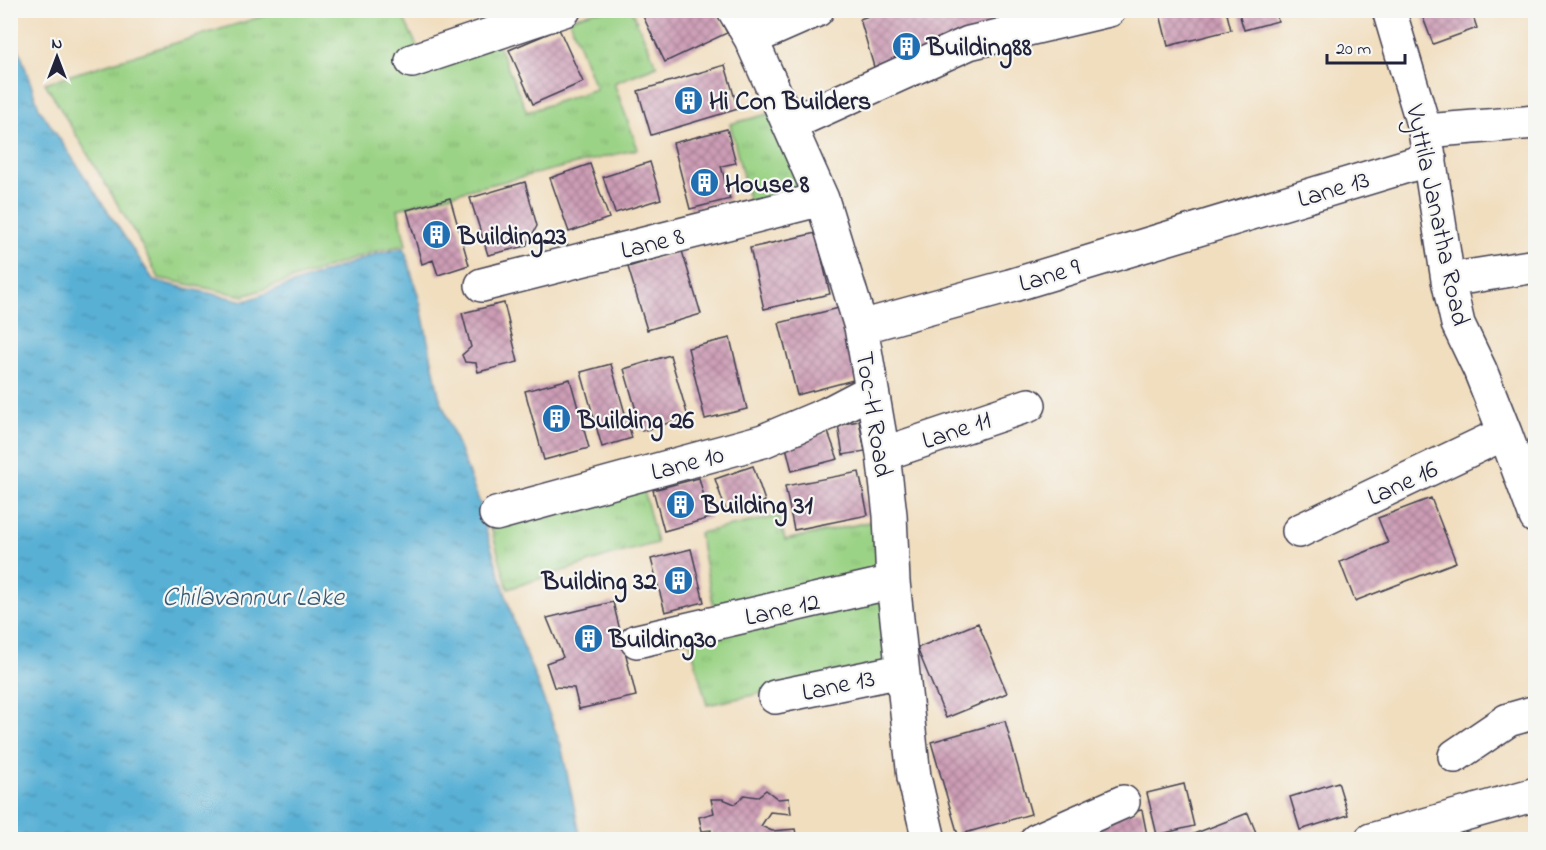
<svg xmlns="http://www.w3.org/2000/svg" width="1546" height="850" font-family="'Indie Flower',sans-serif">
<defs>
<pattern id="grass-tufts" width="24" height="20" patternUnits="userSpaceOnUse" patternTransform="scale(1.5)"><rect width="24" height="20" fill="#9bd386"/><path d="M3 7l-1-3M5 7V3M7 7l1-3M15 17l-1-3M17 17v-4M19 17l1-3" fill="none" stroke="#85b575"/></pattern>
<pattern id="water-ripples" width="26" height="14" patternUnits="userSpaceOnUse" patternTransform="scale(1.5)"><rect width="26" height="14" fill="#58b0d5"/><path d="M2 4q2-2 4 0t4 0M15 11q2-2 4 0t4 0" fill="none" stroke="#488fae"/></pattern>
<pattern id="building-cross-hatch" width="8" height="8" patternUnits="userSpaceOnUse" patternTransform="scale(1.5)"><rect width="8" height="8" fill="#cd9db6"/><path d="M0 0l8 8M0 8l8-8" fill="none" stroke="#a68095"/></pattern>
</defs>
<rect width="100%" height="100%" fill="#f6f6f2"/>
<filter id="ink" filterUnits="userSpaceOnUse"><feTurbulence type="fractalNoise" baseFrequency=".0167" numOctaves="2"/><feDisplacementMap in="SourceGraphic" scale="12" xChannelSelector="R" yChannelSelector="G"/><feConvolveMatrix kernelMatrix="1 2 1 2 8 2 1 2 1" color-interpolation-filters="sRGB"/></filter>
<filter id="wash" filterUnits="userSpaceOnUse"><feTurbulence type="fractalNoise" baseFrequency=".008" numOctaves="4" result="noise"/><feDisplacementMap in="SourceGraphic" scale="24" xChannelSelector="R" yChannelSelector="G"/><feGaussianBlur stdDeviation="1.35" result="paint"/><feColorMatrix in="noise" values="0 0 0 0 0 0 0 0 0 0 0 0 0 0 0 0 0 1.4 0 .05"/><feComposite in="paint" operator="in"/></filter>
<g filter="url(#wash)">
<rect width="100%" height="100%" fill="#f1debf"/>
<path fill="url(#grass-tufts)" stroke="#5e7a60" stroke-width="1.5" d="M283,10L400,11L419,50L497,43L527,112L596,89L569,19L596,11H632L657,66L614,83L638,149L456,193L398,209L406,245L376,251L244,296L159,278L136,235L45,83Z
M776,112L801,193L750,205L730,124Z
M642,483L657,543L609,556L508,589L490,524Z
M779,516L785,540L883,519V575L715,613L699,533Z
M881,592L888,666L707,705L689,638Z"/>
<path fill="url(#water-ripples)" stroke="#3d6988" stroke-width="1.5" d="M10,23L39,108L154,281L245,301L376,254L404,248L420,302L439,395L482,509L484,524L514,622L561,745L581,839H11Z"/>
<g id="blocks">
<path fill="url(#building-cross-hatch)" d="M640,10H716L727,33L665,62Z
M884,10H1008L1014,26L874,67L860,19Z
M1159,10H1226L1231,30L1168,46Z
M1238,10H1275L1278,21L1244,30Z
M1420,10H1471L1477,28L1433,44Z
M559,29L583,82L533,104L509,50Z
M725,65L738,109L651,135L638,91Z
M727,129L736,163L721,166L730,199L690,209L673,143Z
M650,162L661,199L615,213L603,177Z
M590,164L609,218L569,232L550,178Z
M525,182L537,226L526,246L488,255L470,198Z
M450,198L469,265L438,275L433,260L422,264L407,210Z
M816,233L830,294L764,309L750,248Z
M682,251L701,314L647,330L628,267Z
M504,303L518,362L478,372L476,363L465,362L462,355L471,347L462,313Z
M839,308L857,379L797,395L779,323Z
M730,338L747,409L705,419L688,348Z
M670,355L688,417L642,431L624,369Z
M611,364L632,438L602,447L581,372Z
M570,379L589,448L544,460L525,391Z
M859,421L865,451L843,455L838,425Z
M828,432L838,459L792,471L785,443Z
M753,466L765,501L727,514L715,479Z
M859,472L868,515L794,530L785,486Z
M699,478L710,518L664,531L653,490Z
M1431,498L1456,562L1355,601L1340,562L1388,543L1378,518Z
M691,549L704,602L665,612L651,559Z
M613,602L636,696L579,709L574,688L554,687L546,663L563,657L547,618Z
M978,623L1007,693L946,718L917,648Z
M1005,721L1031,814L958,835L931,742Z
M1338,782L1348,815L1300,830L1290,797Z
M1184,784L1194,826L1157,835L1147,793Z
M766,790L778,799L789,798L791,814L770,812L761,826L772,831L795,829L797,838L714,840L711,838V830L702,831L699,817L714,813L711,799H723L735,804L744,795L757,797Z
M1142,810L1148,840H1097L1093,820Z
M1248,813L1259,840H1193L1191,835Z"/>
</g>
</g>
<g filter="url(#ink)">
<use href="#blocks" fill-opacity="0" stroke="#413e4f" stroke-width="1.5"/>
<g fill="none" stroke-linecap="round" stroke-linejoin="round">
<defs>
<path id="minor" d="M734,10L751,39L822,199L861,327L883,454L890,515L893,582L914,777L929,840
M1389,10L1425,131L1448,280L1458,324L1480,370L1505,433L1536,517
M751,39L817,10
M412,61L564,10
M790,124L969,43L1109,10
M1425,131L1536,122
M1448,280L1536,266
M482,285L822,199
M861,327L1010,286L1430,159
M883,454L1029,405
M496,514L763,441L827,414L871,391
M1299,531L1505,433
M637,641L893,582
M775,697L901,671
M1455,756L1508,720L1536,712
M1037,840L1123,802
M1371,840L1536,794"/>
</defs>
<use href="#minor" stroke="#413e4f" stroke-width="36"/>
<use href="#minor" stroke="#fff" stroke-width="33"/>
</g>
</g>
<defs>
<symbol id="building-disc" viewBox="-11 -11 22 22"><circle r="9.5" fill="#1f6fb2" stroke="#f6f6f2"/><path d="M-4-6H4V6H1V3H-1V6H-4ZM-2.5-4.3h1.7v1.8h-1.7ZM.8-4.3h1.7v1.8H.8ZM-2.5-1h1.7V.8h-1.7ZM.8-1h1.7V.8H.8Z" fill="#fff"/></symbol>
</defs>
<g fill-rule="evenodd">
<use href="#building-disc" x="890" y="30" width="33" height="33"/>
<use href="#building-disc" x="672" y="84" width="33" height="33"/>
<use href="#building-disc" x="688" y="166" width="33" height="33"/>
<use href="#building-disc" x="420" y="218" width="33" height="33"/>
<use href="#building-disc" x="540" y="402" width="33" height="33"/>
<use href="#building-disc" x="664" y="488" width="33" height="33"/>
<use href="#building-disc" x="662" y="564" width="33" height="33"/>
<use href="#building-disc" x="572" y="622" width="33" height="33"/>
</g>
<g text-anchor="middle" stroke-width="4.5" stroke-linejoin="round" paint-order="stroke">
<g font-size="26" font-weight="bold" fill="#22223b" stroke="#f6f6f2" text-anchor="start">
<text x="927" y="55">Building88</text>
<text x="709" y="109">Hi Con Builders</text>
<text x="725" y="192">House 8</text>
<text x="458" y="244">Building23</text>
<text x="578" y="428">Building 26</text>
<text x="702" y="513">Building 31</text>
<text x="657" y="589" text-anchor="end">Building 32</text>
<text x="609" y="647">Building30</text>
</g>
<g font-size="26" fill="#22223b" stroke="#f6f6f2">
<text transform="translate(1333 188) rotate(-17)" y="9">Lane 13</text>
<text transform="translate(1439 215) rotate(78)" y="9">Vyttila Janatha Road</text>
<text transform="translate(652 242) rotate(-14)" y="9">Lane 8</text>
<text transform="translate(1049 274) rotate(-17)" y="9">Lane 9</text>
<text transform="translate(875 414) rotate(81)" y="9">Toc-H Road</text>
<text transform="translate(956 429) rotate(-19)" y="9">Lane 11</text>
<text transform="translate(687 462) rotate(-15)" y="9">Lane 10</text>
<text transform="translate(1402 482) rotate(-25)" y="9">Lane 16</text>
<text transform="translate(782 608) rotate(-13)" y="9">Lane 12</text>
<text transform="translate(838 684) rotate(-12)" y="9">Lane 13</text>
</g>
<g font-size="27" font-style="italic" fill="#385b79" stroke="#f6f6f2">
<text x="253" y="605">Chilavannur Lake</text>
</g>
</g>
<rect width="1546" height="850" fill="none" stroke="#f6f6f2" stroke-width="36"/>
<g transform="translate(57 57)" stroke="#f6f6f2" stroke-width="4.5" paint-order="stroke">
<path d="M0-4.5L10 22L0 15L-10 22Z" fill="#22223b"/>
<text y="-9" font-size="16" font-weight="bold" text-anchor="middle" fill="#22223b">N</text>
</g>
<path d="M1327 54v9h78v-9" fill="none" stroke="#22223b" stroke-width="3"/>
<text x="1336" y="54" font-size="18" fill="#22223b" stroke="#f6f6f2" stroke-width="4.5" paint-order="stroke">20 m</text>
</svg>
